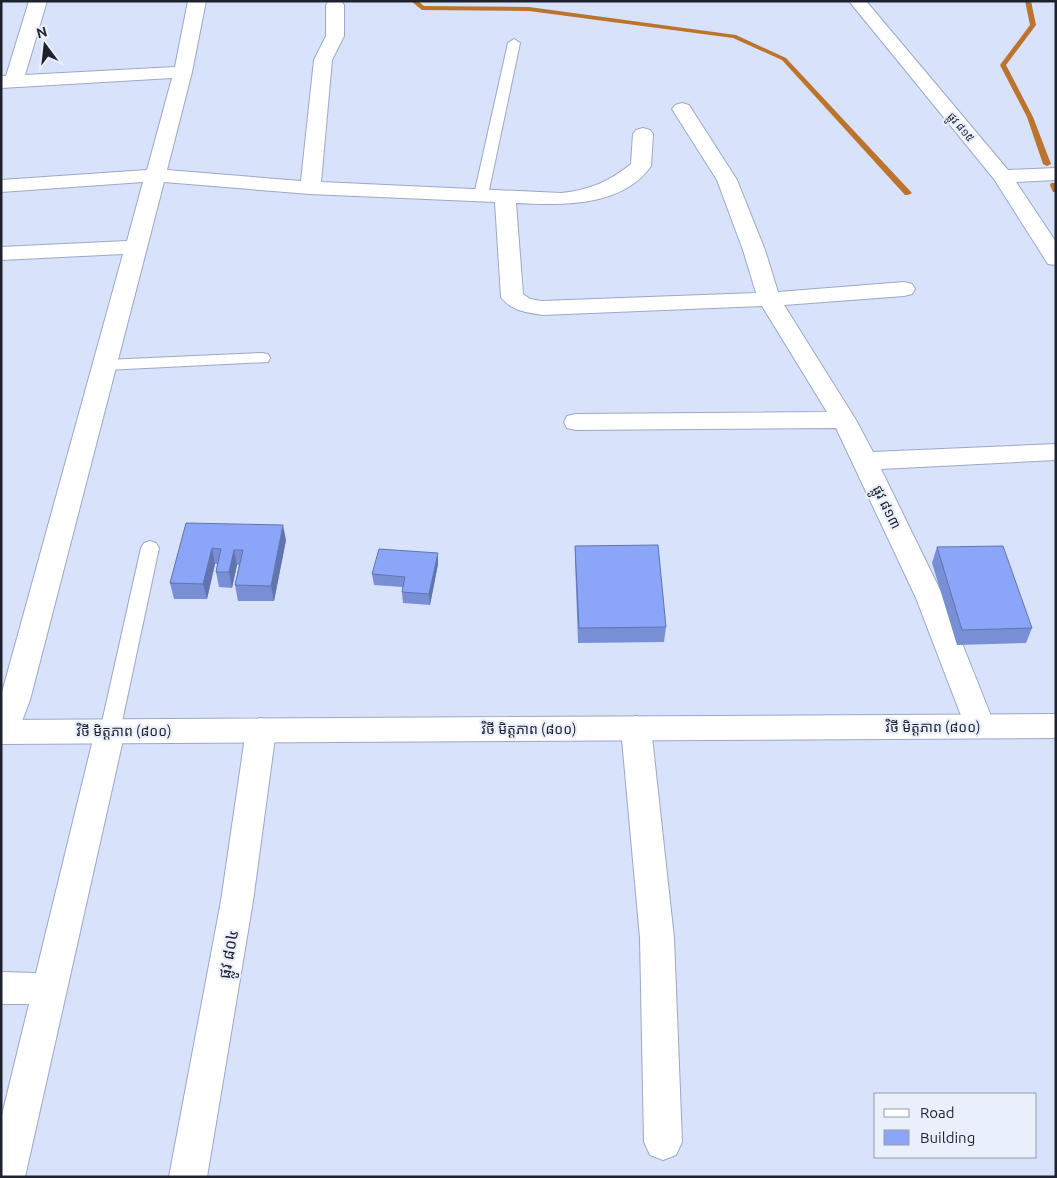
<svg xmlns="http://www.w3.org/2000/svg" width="1057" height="1178" font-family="Ubuntu,'Noto Sans Khmer',sans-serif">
<rect width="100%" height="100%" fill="#d8e2fb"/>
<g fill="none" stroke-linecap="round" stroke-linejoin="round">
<path fill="#bb732d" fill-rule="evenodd" d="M411,1H418L424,6L529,7L736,35L786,58L912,193L908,195H905L782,60L733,38L529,11L422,10Z
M1025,1H1031L1036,25L1006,65L1033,117L1051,164L1047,166L1043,164L1027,117L1000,65L1030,25Z
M1051,183H1056V192H1053L1050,185Z"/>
<defs>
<path id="lane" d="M514,39L520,43L488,195L481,199L474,195L508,43Z
M262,353L268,354L270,358L268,362L106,370L100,369L98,365L100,361L106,360Z
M150,541L156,543L159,548L120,731L117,737L110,739L103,737L100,731L141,548L144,543Z"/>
<path id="street" d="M29,1H47L25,75L175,67L188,1H206L192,72L167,170L301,181L314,60L326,36V5L329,1H341L344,5V36L332,60L321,182L561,193C589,190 609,182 631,164L633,134L636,130L643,128L650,130L653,134L651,166C622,208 560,205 516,203L523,294L530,299L542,301L756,293L743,250L717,180L672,109L675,105L682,103L689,105L737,180L765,250L778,292L904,282L912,284L915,289L912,294L904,296L784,305L856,420L873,452L1056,444V460L881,469L944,598L995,726L991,734L980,738L969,734L965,726L916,598L836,428L576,430L567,428L564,422L567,416L576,414L827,412L762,306L542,315C526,312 511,311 501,297L495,202L310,194L164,182L30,700L15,740L1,743V696L123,254L1,260V247L127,241L143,182L1,192V180L147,170L172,78L1,88V76H6Z
M849,1H866L1008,170L1056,168V180L1016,182L1056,242V265L1048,264L994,179Z
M636,716L647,720L651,728L674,938L682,1142L676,1155L663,1160L650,1155L644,1142L640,938L621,728L625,720Z
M261,718L272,722L276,730L253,901L207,1177H169L221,901L246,730L250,722Z
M110,719L121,723L125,731L25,1177H1V1119L29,1004H1V972L36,973L95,731L99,723Z"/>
<path id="secondary" d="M1056,714V738L1,744V720Z"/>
</defs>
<use href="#lane" stroke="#9ca8c6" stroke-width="2"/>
<use href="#street" stroke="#9ca8c6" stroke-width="2"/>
<use href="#secondary" stroke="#9ca8c6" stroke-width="2"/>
<use href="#lane" fill="#fff" fill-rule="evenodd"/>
<use href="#street" fill="#fff" fill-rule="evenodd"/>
<use href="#secondary" fill="#fff" fill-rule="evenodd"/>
</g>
<path fill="#788fd5" d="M186,523L286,540L274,601H238L235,585L239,565H237L232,588L219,587L216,572L217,564H215L207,599H174L170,583Z
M575,546L666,627L664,642L578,643L575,561Z
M937,547L1032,628L1026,643L957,645L932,563Z
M438,564L430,605L403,603L402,592L403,587L374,585L372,574Z"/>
<path fill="#6174ae" d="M283,525L286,540L274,601L271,586Z
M212,548L215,564L207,599L203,584Z
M234,550L237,565L232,588L229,572Z
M438,553V564L430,605L429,594Z"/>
<path fill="#8ba6f8" stroke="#6174ae" d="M186,523L283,525L271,586L235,585L243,550H234L229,572H216L221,549L212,548L203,584L170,583Z
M658,545L666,627L579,628L575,546Z
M1003,546L1032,628L962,630L937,547Z
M379,549L438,553L429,594L402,592L405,577L372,574Z"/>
<g text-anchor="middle" stroke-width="4.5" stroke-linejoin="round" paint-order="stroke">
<g font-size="11" fill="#1e222e" stroke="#eaeffc">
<text transform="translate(961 127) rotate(50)" y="4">ផ្លូវ ៨១៥</text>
</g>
<g font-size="14" fill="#1e222e" stroke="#eaeffc">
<text transform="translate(887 507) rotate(64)" y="5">ផ្លូវ ៨១៣</text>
<text x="933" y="732">វិថី មិត្តភាព (៨០០)</text>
<text x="529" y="734">វិថី មិត្តភាព (៨០០)</text>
<text x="124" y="736">វិថី មិត្តភាព (៨០០)</text>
</g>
<g font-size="16" fill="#1e222e" stroke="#eaeffc">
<text transform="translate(228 954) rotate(-80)" y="6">ផ្លូវ ៨០៤</text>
</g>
</g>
<rect width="1057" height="1178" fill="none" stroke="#1e222e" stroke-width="5"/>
<rect x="874" y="1093" width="162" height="65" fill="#eaeffc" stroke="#989daa"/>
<rect x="884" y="1109" width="25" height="8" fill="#ffffff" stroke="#989daa"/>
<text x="920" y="1118" font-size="15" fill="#1e222e">Road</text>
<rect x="884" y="1130" width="25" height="15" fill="#8ba6f8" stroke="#989daa"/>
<text x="920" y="1143" font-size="15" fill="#1e222e">Building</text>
<g transform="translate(45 45) rotate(345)" stroke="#eaeffc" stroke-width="4" paint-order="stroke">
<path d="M0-4L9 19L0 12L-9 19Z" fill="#1e222e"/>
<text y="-8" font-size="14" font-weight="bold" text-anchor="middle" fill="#1e222e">N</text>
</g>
</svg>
